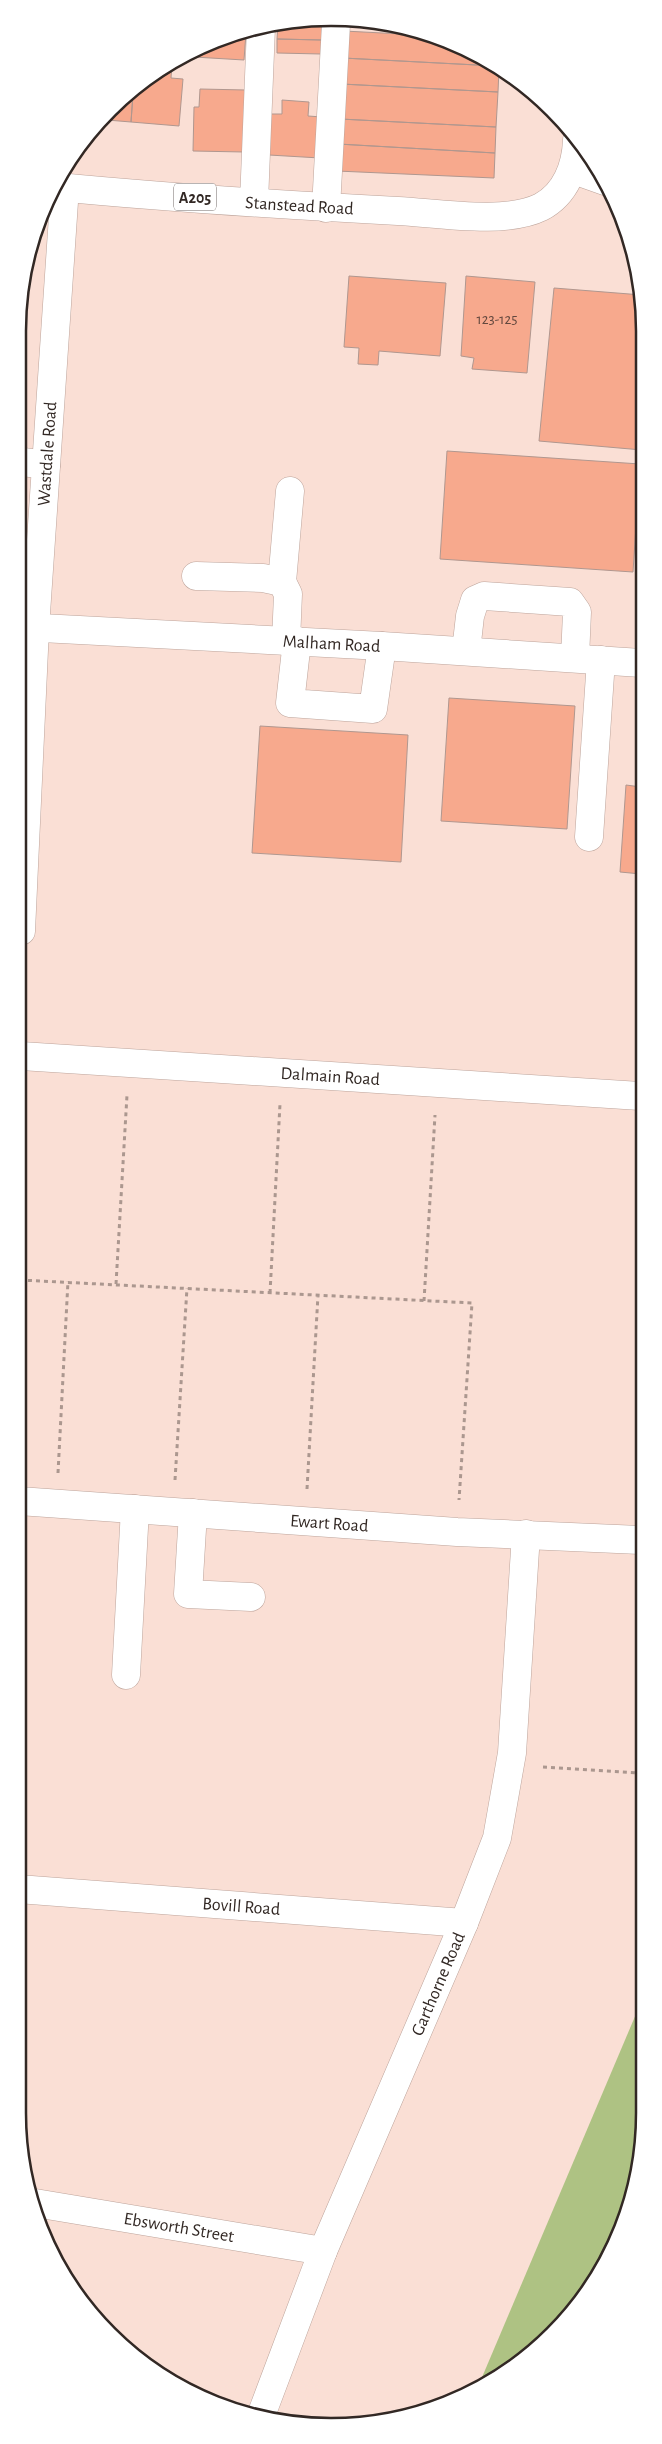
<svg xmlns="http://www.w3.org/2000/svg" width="662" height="2444" font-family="'Alegreya Sans',sans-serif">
<rect width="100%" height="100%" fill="#fadfd5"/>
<path fill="#aec283" d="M639,2007V2174L602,2270L522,2362L480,2382Z"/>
<path fill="#f7a98d" stroke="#b0978f" d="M278,24H322V40L277,39Z
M398,26L421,35L397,33Z
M344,31L421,35L487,59L496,66L343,58Z
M246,33L244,60L194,57V55Z
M277,39L322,40L321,54L277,53Z
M343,58L496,66L499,69L498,92L341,84Z
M172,64L171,78L183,79L179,126L131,122L133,94L157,70Z
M341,84L498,92L496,127L340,119Z
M200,89L246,90L244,152L193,151L194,107H199Z
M133,94L131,122L107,120Z
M282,100L309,102L308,116L322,117L320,158L269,155L271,114H282Z
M340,119L496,127L495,153L338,144Z
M338,144L495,153L494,178L337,171Z
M349,276L446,283L440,356L379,351L378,365L358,364L359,348L344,347Z
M466,276L535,282L527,373L472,369L474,358L461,356Z
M554,288L642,295V450L539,441Z
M447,451L640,464L633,572L440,559Z
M449,698L575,706L567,829L441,821Z
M260,726L408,735L401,862L252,853Z
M626,785L641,787V874L620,872Z"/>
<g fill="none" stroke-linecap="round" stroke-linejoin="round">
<defs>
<g id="minor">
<path d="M574,170L605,181"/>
<path d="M254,202L261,27"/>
<path d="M326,208L336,24"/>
<path d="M23,462L46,465"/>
<path d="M196,576L263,578L282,582L288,594L286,641"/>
<path d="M282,582L290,491"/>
<path id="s1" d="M22,627L382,646L641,663"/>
<path d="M297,641L290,703L373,709L382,646"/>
<path d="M466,651L470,616L475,600L484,596L570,602L577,612L575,658"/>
<path d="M589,837L601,660"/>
<path id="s2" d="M21,931L35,628L65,187"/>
<path id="s3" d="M21,1056L640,1096"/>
<path id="s4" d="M19,1501L457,1532L640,1540"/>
<path d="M193,1513L188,1594L251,1597"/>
<path d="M126,1675L135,1509"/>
<path id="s5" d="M18,1889L464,1923"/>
<path id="s6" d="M35,2203L323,2251"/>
<path id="s7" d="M262,2413L323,2251L464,1923L497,1838L512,1753L526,1534"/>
</g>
<g id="highway">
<path id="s8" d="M58,187C171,198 285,205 398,211C438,213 505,225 541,207C566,194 576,166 577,140"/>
</g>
</defs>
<use href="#minor" stroke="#bda49b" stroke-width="29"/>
<use href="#highway" stroke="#bda49b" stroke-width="29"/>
<path stroke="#ab978f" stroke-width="3" stroke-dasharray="4 4" stroke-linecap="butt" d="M20,1280L472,1303L459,1500
M116,1284L127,1095
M270,1293L280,1104
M424,1301L435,1115
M58,1473L68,1281
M175,1480L187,1288
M307,1489L318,1295
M543,1767L639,1773"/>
<use href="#minor" stroke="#fff" stroke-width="28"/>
<use href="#highway" stroke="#fff" stroke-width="28"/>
</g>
<g text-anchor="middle" stroke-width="4.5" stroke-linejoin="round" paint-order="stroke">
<g font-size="15" fill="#63483e">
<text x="497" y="324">123-125</text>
</g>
<rect fill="#fff" stroke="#706866" stroke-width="1" x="174" y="183.5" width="42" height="27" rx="4"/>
<g font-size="16" font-weight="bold" fill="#322824">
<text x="195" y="203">A205</text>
</g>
<g font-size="18" fill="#322824" stroke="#fff">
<text dy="6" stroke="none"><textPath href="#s8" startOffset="242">Stanstead Road</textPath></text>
<text dy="6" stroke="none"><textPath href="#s2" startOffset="478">Wastdale Road</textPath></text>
<text dy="6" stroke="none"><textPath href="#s1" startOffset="310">Malham Road</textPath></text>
<text dy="6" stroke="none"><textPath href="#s3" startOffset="310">Dalmain Road</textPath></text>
<text dy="6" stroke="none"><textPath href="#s4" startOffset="311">Ewart Road</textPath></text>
<text dy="6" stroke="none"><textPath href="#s5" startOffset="224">Bovill Road</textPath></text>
<text dy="6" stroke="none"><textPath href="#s7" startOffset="464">Garthorne Road</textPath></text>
<text dy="6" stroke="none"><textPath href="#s6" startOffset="146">Ebsworth Street</textPath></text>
</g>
</g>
<path d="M0 0H662V2444H0ZM331 26H331A305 305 0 0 1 636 331V2113A305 305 0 0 1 331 2418H331A305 305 0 0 1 26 2113V331A305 305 0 0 1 331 26Z" fill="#fff" fill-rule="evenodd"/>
<path fill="none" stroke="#322824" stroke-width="2.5" d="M331 26H331A305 305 0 0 1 636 331V2113A305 305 0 0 1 331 2418H331A305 305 0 0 1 26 2113V331A305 305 0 0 1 331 26Z"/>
</svg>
